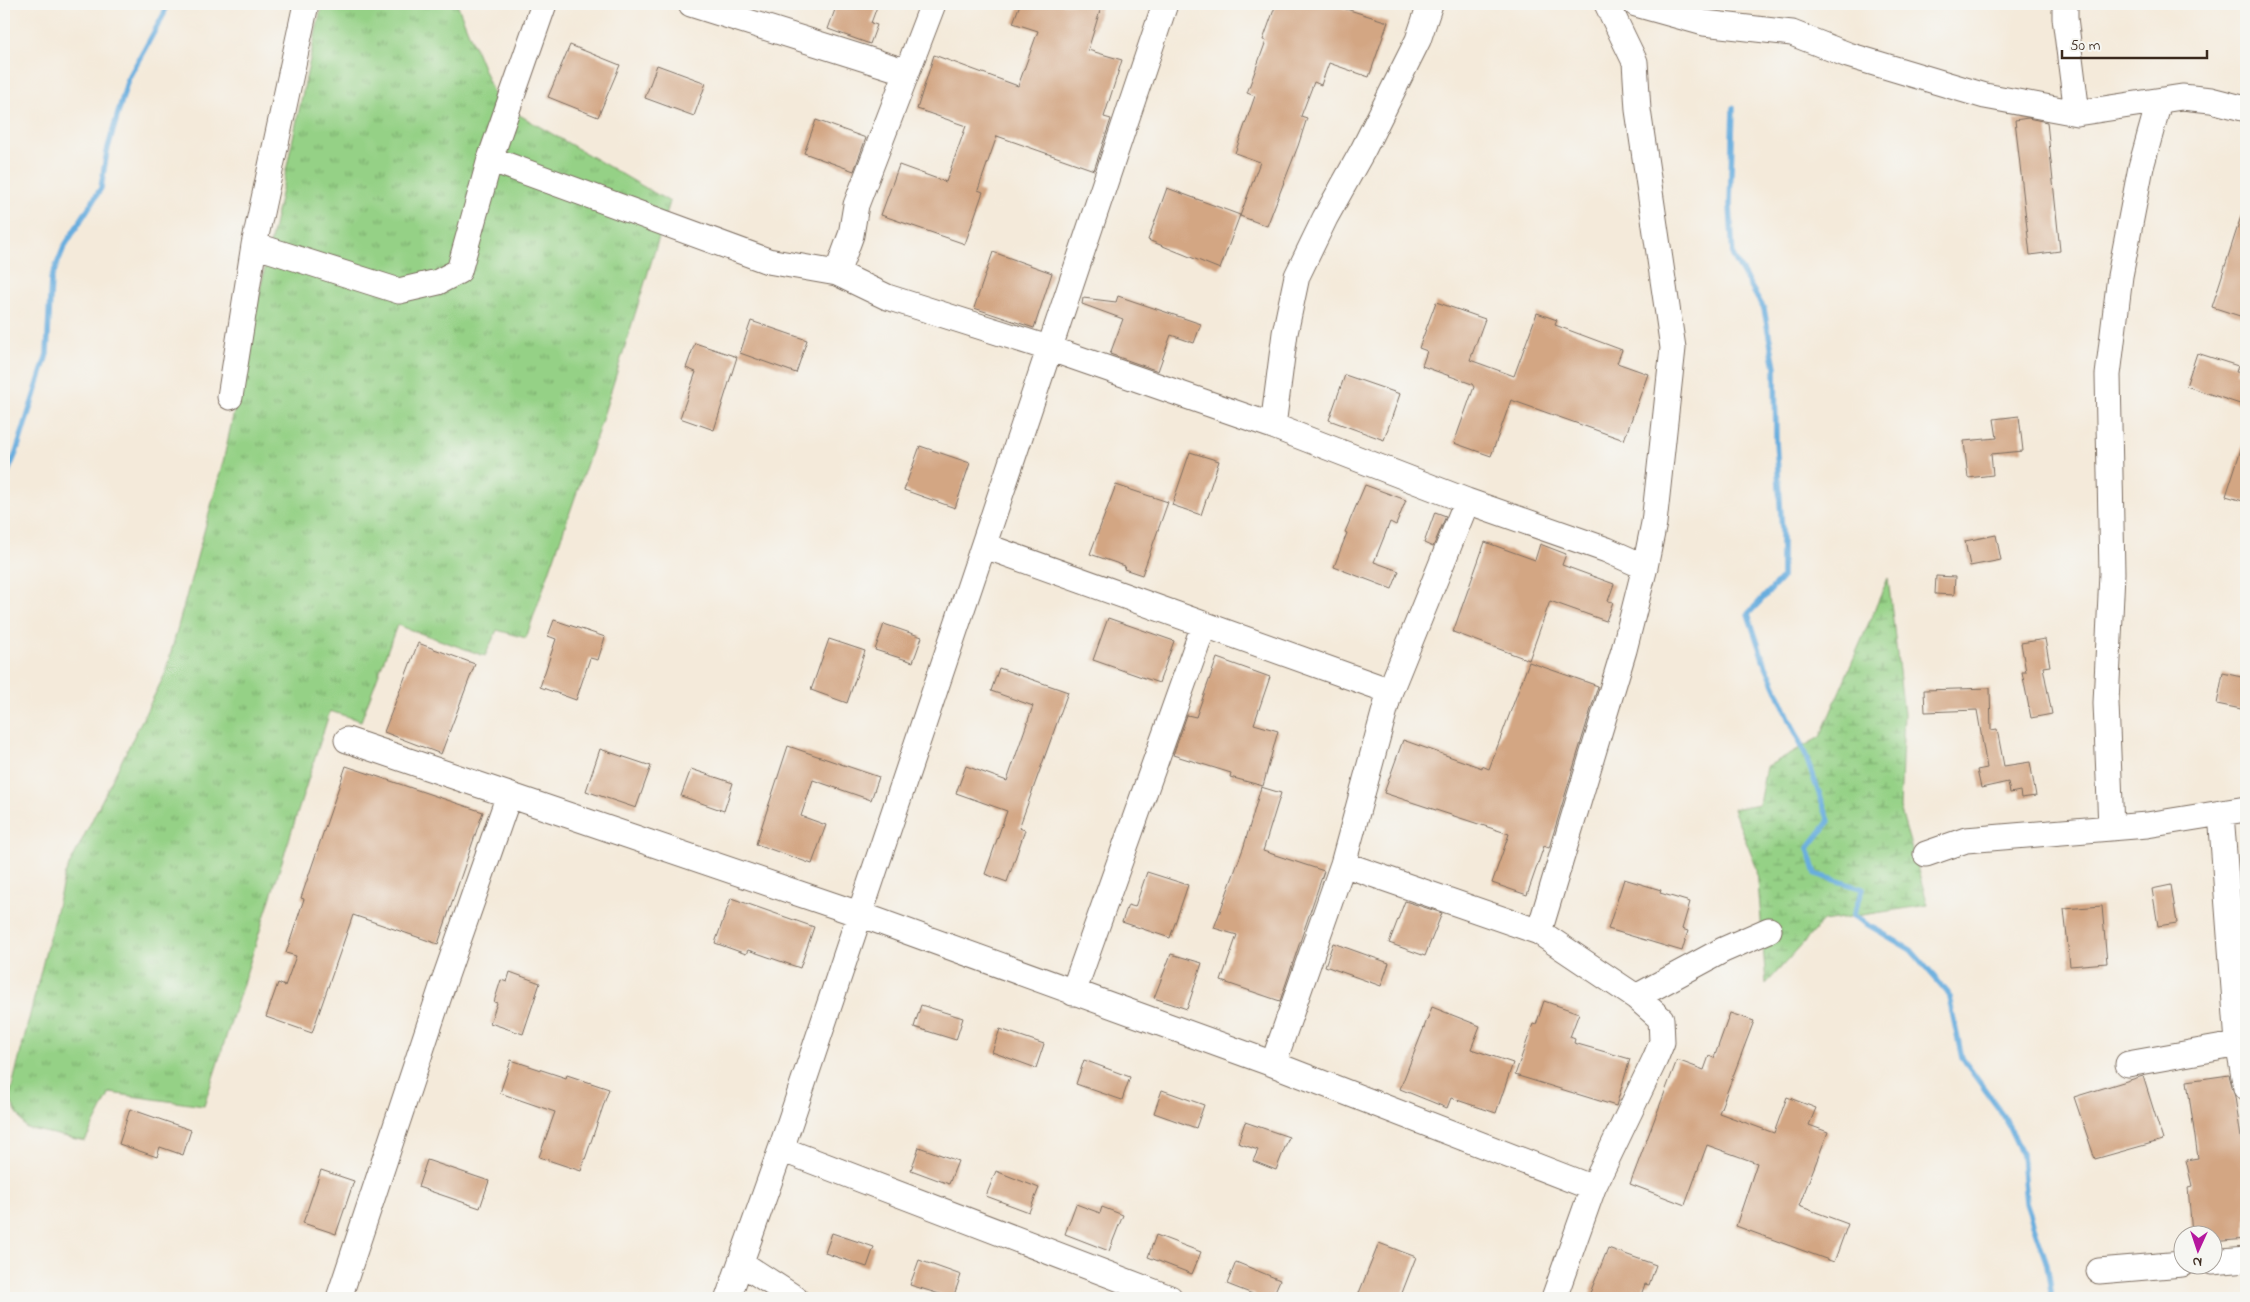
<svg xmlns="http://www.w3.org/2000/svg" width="2250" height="1302" font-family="'Indie Flower',sans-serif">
<defs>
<pattern id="grass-tufts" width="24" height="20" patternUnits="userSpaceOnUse" patternTransform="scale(1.25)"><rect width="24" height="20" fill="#95d186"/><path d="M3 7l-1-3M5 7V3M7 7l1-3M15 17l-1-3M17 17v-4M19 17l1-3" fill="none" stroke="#7baa6d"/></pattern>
<pattern id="wetland-marsh" width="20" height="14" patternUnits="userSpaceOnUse" patternTransform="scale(1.25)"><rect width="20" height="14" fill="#95d186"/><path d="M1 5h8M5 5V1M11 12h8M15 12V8" fill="none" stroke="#7baa6d"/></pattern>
</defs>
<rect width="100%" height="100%" fill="#f6f6f2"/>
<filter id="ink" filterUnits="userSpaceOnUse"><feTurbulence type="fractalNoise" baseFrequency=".02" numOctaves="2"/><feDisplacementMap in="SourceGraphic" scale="10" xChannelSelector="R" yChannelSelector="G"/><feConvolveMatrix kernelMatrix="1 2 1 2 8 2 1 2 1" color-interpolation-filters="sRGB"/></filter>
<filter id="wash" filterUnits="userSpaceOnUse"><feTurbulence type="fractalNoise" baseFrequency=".0096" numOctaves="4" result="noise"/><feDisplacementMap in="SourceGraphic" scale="20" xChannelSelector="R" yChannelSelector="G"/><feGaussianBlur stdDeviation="1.12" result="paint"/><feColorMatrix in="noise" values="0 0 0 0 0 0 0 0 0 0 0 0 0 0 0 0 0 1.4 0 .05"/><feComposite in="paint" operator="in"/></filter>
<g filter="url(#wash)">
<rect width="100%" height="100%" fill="#f4eada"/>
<path fill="url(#grass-tufts)" stroke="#687e52" d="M322,4H457L497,102L670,202L600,426L526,638L497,630L485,656L397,625L361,721L330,711L204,1106L110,1093L85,1141L26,1128L9,1099L65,874L165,674L223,462Z"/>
<path fill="url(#wetland-marsh)" stroke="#687e52" d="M1888,578L1904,714L1900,808L1928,905L1823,921L1766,984L1757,869L1733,809L1759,804L1766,767L1820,737Z"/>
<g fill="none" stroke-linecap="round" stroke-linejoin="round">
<path stroke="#68adde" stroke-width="5.5" d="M1733,108L1730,205L1733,256L1764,309L1775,367L1776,441L1782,531V578L1748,614L1763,659L1805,754L1829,821L1808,848L1816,874L1863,889L1853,916L1911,950L1948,993L1962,1058L2004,1116L2022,1154L2026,1203L2047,1264L2052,1298
M4,481L16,453L47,354L51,279L64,247L101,188L107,151L128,79L164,14L166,4"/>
</g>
<g id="blocks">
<path fill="#d3a683" d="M837,4H878L871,23L877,25L870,44L828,29Z
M1020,4H1102L1088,50L1122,60L1104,117L1111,119L1094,170L997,136L978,190L983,192L965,244L881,215L899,165L946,182L966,126L917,109L934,55L1018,86L1038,31L1013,23Z
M1276,4H1330L1388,22L1369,77L1329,63L1321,85L1314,82L1301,116L1307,118L1298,146L1267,226L1240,216L1260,162L1235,153L1255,96L1247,93L1266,41L1263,40Z
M570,45L620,65L598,117L548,97Z
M657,65L706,83L694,116L645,98Z
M2028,118L2047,122L2060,251L2030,255L2015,120Z
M816,120L866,138L854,171L804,153Z
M1167,188L1240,215L1220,269L1148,240Z
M2243,210H2246V318L2212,307Z
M993,252L1052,273L1034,328L974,308Z
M1118,296L1201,324L1194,343L1171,335L1158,371L1110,354L1123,319L1082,304L1083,298L1116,302Z
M1436,302L1485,319L1470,360L1514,376L1537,313L1557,320L1555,325L1622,350L1617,363L1648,374L1624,440L1511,400L1491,456L1454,443L1474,387L1472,384L1422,366L1427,351L1419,348Z
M751,321L807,340L796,373L740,353Z
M695,343L737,357L714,430L680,418L696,372L686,368Z
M2197,353L2238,366L2236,372L2246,373V406L2186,386Z
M1345,375L1400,394L1384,440L1329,420Z
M2019,416L2023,451L1991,454L1993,475L1968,478L1964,441L1997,438L1994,419Z
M2243,443H2246V502L2226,496Z
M920,446L970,463L955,508L904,490Z
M1190,452L1219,461L1201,515L1172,505Z
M1116,485L1168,502L1142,575L1124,569L1125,566L1090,554Z
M1365,485L1406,500L1396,525L1390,522L1374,562L1399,571L1392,589L1334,567L1347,533L1345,532Z
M1435,512L1446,516L1433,547L1424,543Z
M1996,535L2001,560L1970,566L1965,541Z
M1485,542L1535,560L1540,544L1566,554L1562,565L1614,584L1608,601L1613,602L1606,621L1550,601L1529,660L1453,632Z
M1936,576L1955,577L1954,595L1935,594Z
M1108,618L1174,641L1159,683L1093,660Z
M554,620L605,637L598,660L590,658L576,700L540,687L556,639L548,636Z
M884,624L922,637L913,662L875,650Z
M829,639L865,651L847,703L811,690Z
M2045,639L2050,666L2043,667L2052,714L2031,718L2022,672H2026L2021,643Z
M418,643L475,664L441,754L384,732Z
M1217,658L1270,677L1254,724L1278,731L1263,786L1230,777L1231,773L1173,755L1187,715L1196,717Z
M1529,662L1598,686L1549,848L1544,846L1527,895L1492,883L1509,834L1384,793L1403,740L1482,768V766L1489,769Z
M999,668L1068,692L1019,828L1025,830L1007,882L985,874L1007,811L956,793L966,766L1007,781L1033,706L991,691Z
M2223,673L2246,678V710L2217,704Z
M1990,688L1991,730L1997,729L2004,766L2030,762L2036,796L2021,798L2020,791L2010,793L2008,782L1981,788L1977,770L1987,768L1977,710L1925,712L1924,690Z
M788,746L879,777L871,800L813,780L801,816L826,825L812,864L756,844Z
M600,749L651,766L636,808L586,791Z
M346,766L483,812L438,944L353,915L312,1033L266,1017L278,983L285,986L296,956L286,953L304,899L301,898Z
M691,769L733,783L724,811L681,796Z
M1261,787L1281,793L1263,851L1324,871L1280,1001L1221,981L1237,935L1214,928L1244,846Z
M1147,872L1188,885L1170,938L1122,922L1128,905L1135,907Z
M1624,879L1661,890L1660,893L1690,902L1682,929L1688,931L1682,951L1608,929Z
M2171,885L2177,923L2158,926L2152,889Z
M731,898L814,927L800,968L748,950L746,954L715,943Z
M1405,901L1442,913L1425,956L1389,943Z
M2102,906L2107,963L2070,966L2064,909Z
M1333,943L1389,963L1381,986L1325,966Z
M1171,954L1202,963L1187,1009L1154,998Z
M510,972L540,983L523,1034L490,1023L497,1003L494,1002L501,980L507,982Z
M1544,1001L1579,1013L1570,1037L1575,1039L1574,1043L1630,1059L1616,1106L1515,1075L1533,1024L1536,1025Z
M921,1005L963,1018L956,1040L914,1027Z
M1432,1007L1480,1026L1471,1049L1513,1063L1496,1113L1451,1098L1447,1108L1400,1089Z
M1730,1013L1754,1021L1719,1113L1774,1133L1787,1097L1816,1108L1809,1125L1828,1132L1799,1206L1848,1224L1834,1262L1736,1226L1757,1163L1707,1145L1685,1205L1630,1184L1677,1060L1704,1070L1709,1056L1714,1058Z
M1000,1029L1044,1044L1036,1068L992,1052Z
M511,1060L566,1078L567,1075L609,1089L581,1171L539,1157L555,1112L500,1093Z
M1084,1060L1130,1077L1122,1100L1076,1084Z
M2229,1075L2235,1097L2243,1151L2246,1186V1239L2212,1242V1234H2192L2188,1187L2192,1186L2186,1160L2198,1158L2187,1081Z
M2143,1076L2163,1140L2095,1159L2074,1097Z
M1162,1090L1204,1105L1196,1128L1154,1113Z
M130,1109L191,1130L183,1155L160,1147L157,1157L119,1144Z
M1245,1122L1289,1137L1276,1170L1253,1161L1258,1150L1238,1143Z
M919,1147L958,1161L949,1184L911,1170Z
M427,1160L489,1181L480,1208L418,1187Z
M321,1170L354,1181L336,1234L303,1223Z
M996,1171L1039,1188L1029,1212L986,1196Z
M1076,1204L1100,1213L1102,1207L1123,1215L1109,1251L1065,1234Z
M832,1233L874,1247L867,1267L825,1253Z
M1156,1235L1201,1252L1192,1274L1148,1257Z
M1379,1243L1416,1257L1400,1298H1357Z
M1608,1248L1656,1265L1649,1285L1645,1284L1640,1298H1588Z
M919,1260L961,1275L953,1298L910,1285Z
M1236,1262L1280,1280L1272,1298H1263L1227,1284Z"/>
</g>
</g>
<g filter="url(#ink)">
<use href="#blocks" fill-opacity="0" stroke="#7c6d60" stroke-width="1"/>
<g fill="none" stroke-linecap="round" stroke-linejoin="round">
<defs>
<path id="minor" d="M691,4L907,72
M933,4L856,205L851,235L837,273L887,297L1051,349L1273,426L1467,501L1607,550L1645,567L1624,650L1539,932
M1607,4L1635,62L1638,110L1673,348L1654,523L1645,567
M1636,4L1704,23L1792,33L1848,55L1985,96L2077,113L2182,97L2211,100L2246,109
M2065,4V18L2077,113
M490,159L768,261L837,273
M254,245L399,291L438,282L459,271L490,159L544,4
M230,397L254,245L306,4
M1273,426L1285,333L1297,276L1325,218L1363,150L1418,40L1430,4
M985,546L1390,691
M509,795L859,914L1273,1064L1593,1188
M2221,813L2238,1043L2246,1088
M2111,828L2106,703L2112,573L2108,375L2120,276L2141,167L2159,102
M1926,854L1966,840L2147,825L2246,809
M1343,864L1539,932L1636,997L1661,1019L1662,1042L1655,1059L1593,1188L1554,1298
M1073,993L1204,625
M1636,997L1723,950L1769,930
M1273,1064L1343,864L1390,691L1467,501
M2128,1064L2246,1043
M781,1149L1170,1298
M2212,1262L2246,1259
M741,1263L795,1298
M2099,1271L2182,1264
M339,1298L443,984L509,795L347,740
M728,1298L781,1149L1165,4"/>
</defs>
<use href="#minor" stroke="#7c6d60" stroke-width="27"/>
<use href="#minor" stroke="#fff" stroke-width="25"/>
</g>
</g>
<rect width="2250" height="1302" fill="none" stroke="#f6f6f2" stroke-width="20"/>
<g transform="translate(2198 1250) rotate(183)"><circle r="24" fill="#f6f6f2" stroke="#aba49d"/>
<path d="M0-4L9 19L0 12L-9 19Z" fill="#b5179e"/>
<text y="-8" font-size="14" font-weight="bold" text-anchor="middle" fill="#3b2a1e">N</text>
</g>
<path d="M2062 50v8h145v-8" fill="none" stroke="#3b2a1e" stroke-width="2.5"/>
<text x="2070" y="50" font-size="15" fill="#3b2a1e" stroke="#f6f6f2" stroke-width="4" paint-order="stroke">50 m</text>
</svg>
